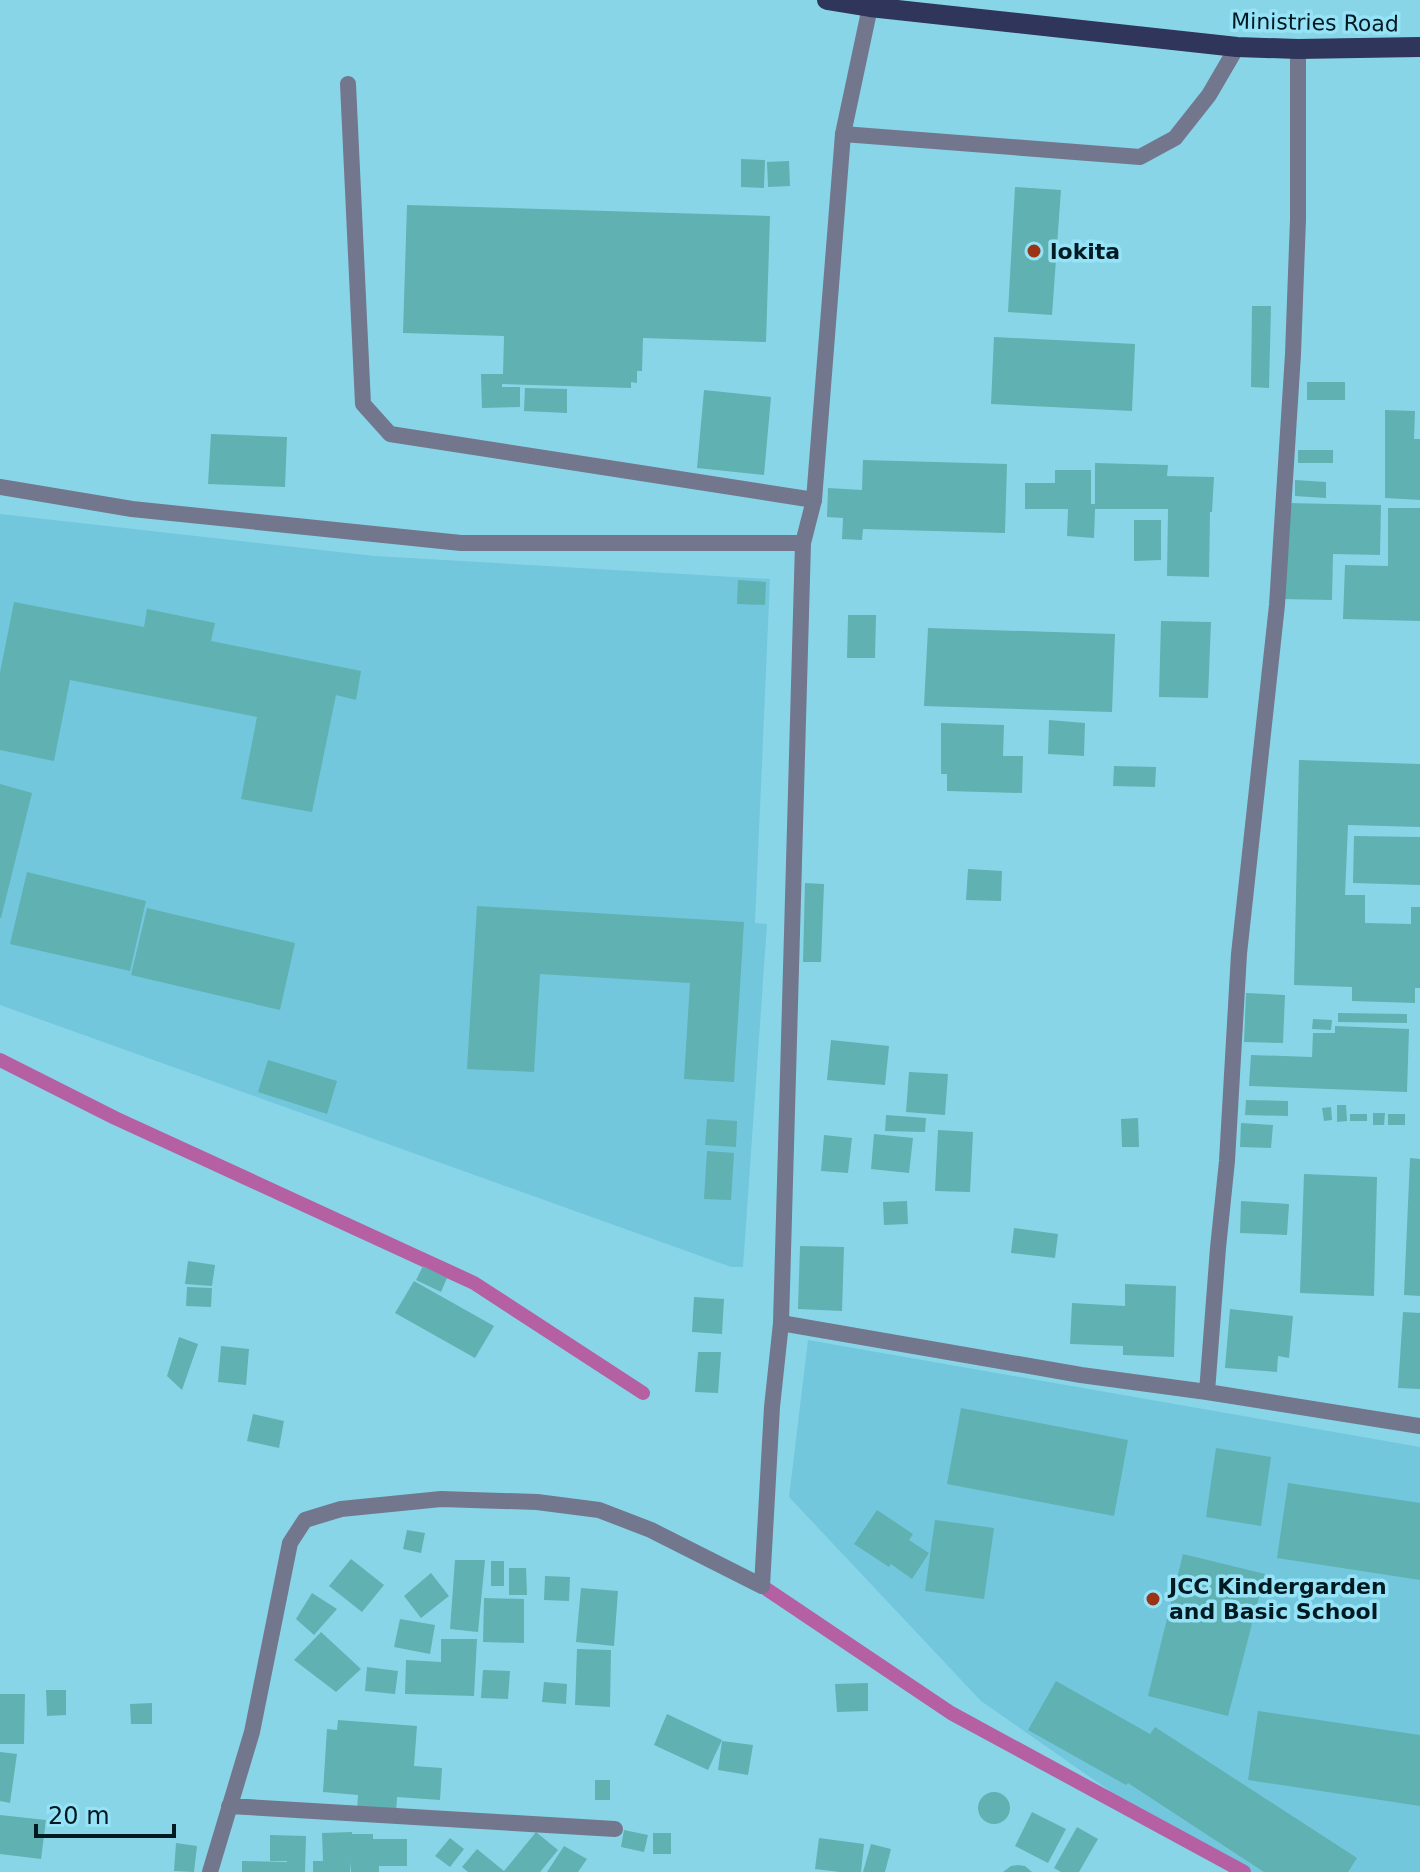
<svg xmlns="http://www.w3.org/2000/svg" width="1420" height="1872" font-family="'DejaVu Sans',sans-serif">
<rect width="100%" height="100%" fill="#89d5e8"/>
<path fill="#72c7dc" d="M0,514L375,556L770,579L755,923L767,924L743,1267H731L0,1005Z
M808,1340L1420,1447V1872H1232L1203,1856L981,1701L789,1497Z"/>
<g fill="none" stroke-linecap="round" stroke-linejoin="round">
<path stroke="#b460a2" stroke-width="14" d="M0,1060L115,1118L474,1283L643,1393
M762,1586L951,1713L1244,1872"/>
</g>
<path fill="#60b1b1" d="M741,159L765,160L764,188L741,187Z
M789,161L790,186L768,187L767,162Z
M1015,187L1061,190L1052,315L1008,312Z
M407,205L770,216L766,342L643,338L642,371H637V383L631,382V388L502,384V387H520V407L482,408L481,374H503L504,336L403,333Z
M1252,306H1271L1269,388L1251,387Z
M994,337L1135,344L1132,411L991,404Z
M1307,382H1345V400H1307Z
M525,388L567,389V413L524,411Z
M704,390L771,397L764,475L697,468Z
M1385,410L1415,411L1414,439H1420V500L1385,498Z
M211,434L287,437L285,487L208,484Z
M1298,450H1333V463H1298Z
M863,460L1007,464L1005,533L863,529L862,540L842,539L843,518L827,517L828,488L862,490Z
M1095,463L1168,465L1167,476L1214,477L1212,512H1210L1209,577L1167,576L1168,509H1095L1094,538L1067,536L1068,509H1025V483H1055V470H1091V504H1095Z
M1295,480L1326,482V498L1295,496Z
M1286,503L1381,505L1380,555L1333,554L1332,600L1281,599Z
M1388,508H1420V621L1343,619L1345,565L1388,566Z
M1134,520H1161V560L1134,561Z
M738,580L766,582L765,605L737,604Z
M14,602L144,627L147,609L215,623L211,641L361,671L356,700L336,695L312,812L241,799L257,717L70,680L54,761L0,750V673Z
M848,615H876L875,658H847Z
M1161,621L1211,622L1208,698L1159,697Z
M928,628L1115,634L1112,712L924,706Z
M1049,720L1085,723L1084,756L1048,754Z
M941,723L1004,725L1003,756H1023L1022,793L947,791V774H941Z
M1299,760L1420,764V827L1348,825L1345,895H1365V923L1411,924V907H1420V988H1415V1003L1352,1001V987L1294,985Z
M1114,766L1156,767L1155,787L1113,786Z
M0,784L32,793L1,918H0Z
M1354,836L1420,837V885L1353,883Z
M968,869L1002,871L1001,901L966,900Z
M27,872L146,901L130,971L10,944Z
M805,883L824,884L821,962H803Z
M477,906L744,922L734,1082L684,1079L690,983L540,974L534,1072L467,1069Z
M147,908L295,943L280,1010L131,975Z
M1246,993L1285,995L1283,1043L1244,1042Z
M1338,1013L1407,1014V1023L1338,1022Z
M1313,1019L1332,1020L1331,1030L1312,1029Z
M1335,1026L1409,1029L1407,1092L1249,1086L1251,1055L1312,1057L1313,1033H1335Z
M831,1040L889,1046L885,1085L827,1080Z
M268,1060L337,1081L327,1114L258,1092Z
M909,1072L948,1074L945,1115L906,1112Z
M1246,1100L1288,1101V1116L1245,1115Z
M1337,1105H1346L1347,1121L1337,1122Z
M1331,1107L1332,1120L1324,1121L1322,1108Z
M1373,1113H1385L1384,1125H1373Z
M1350,1114H1367V1121H1350Z
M1388,1114H1405V1125H1388Z
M886,1115L926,1118L925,1132L885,1131Z
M1138,1118L1139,1147H1122L1121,1119Z
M707,1119L737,1121L736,1147L705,1145Z
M1241,1123L1273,1125L1271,1148L1240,1147Z
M938,1130L973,1132L970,1192L935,1191Z
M874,1134L913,1138L909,1173L871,1169Z
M824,1135L852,1138L848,1173L821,1171Z
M707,1151L734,1153L731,1200L704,1199Z
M1410,1158L1420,1159V1296L1404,1295Z
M1304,1174L1377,1177L1374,1296L1300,1293Z
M907,1201L908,1224L884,1225L883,1202Z
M1241,1201L1289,1204L1287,1235L1240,1233Z
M1014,1228L1058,1234L1055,1258L1011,1253Z
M800,1246L844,1247L842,1311L798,1309Z
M188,1261L215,1265L212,1286L185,1284Z
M423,1266L447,1278L441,1292L416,1280Z
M414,1281L494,1326L475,1358L395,1313Z
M1125,1284L1176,1286L1174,1357L1123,1355V1346L1070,1344L1072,1303L1125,1306Z
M187,1287L212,1288L211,1307L186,1306Z
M694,1297L724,1299L722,1334L692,1332Z
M1230,1309L1293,1316L1289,1358L1278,1356L1277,1372L1225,1368Z
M1403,1312L1420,1313V1389L1398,1388Z
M179,1337L198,1344L182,1390L167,1376Z
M221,1346L249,1349L246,1385L218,1382Z
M698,1352H721L718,1393L695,1392Z
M961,1408L1128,1440L1114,1516L947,1484Z
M253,1414L284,1421L279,1448L247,1441Z
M1216,1448L1271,1457L1261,1526L1206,1517Z
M1288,1483L1420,1503V1580L1277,1558Z
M877,1510L913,1534L909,1540L929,1553L912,1579L891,1564L889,1567L854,1544Z
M935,1520L994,1528L984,1599L925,1591Z
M407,1530L425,1533L421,1553L403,1549Z
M1183,1554L1265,1574L1228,1716L1148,1696Z
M351,1559L384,1585L362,1612L329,1586Z
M455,1560H485L478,1632L450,1629Z
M491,1561H504V1586H491Z
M509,1568H526L527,1595H509Z
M431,1573L449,1596L421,1618L404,1596Z
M545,1576L570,1577L569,1601L544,1600Z
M581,1588L618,1591L614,1646L576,1642Z
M312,1593L337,1609L314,1635L296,1619Z
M484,1598L524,1599V1643L483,1642Z
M400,1619L435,1625L430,1654L394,1647Z
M321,1632L361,1669L336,1692L294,1660Z
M441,1639H477L474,1696L405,1694L406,1660L441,1662Z
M577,1649L611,1650L610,1707L575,1705Z
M367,1667L398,1671L395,1694L365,1691Z
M483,1670L510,1671L508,1699L481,1698Z
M1056,1681L1150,1734L1155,1727L1357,1858L1348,1872H1264L1128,1783L1126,1785L1028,1730Z
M544,1682L567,1684L566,1704L542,1702Z
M868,1683V1711L837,1712L835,1684Z
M46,1690H66V1715L47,1716Z
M0,1694H25L24,1744H0Z
M152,1703V1724H131L130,1704Z
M1258,1711L1420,1735V1806L1248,1780Z
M667,1714L722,1740L708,1770L654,1745Z
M338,1720L417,1726L414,1766L442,1768L440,1800L397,1797L396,1814L357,1811L358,1795L323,1792L327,1729L337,1730Z
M722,1741L753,1745L748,1775L718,1770Z
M0,1752L17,1754L10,1803L0,1801Z
M595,1780H610V1800H595Z
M978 1808a16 16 0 1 1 32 0a16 16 0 1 1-32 0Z
M1032,1812L1066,1829L1048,1863L1015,1846Z
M0,1815L46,1820L41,1859L0,1854Z
M1077,1827L1098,1839L1079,1872H1061L1054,1868Z
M624,1830L648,1835L644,1852L621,1847Z
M352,1832V1834H373V1839H407V1866H379V1872H351V1862L350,1872H313V1861H323L322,1833Z
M536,1832L558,1850L540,1872H468L462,1867L477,1849L504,1871Z
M653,1833H671V1854H653Z
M270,1835L306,1836L305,1872H242V1861L287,1862V1861H270Z
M450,1838L464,1849L450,1867L435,1856Z
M819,1838L864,1844L861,1872H840L815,1869Z
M176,1843L197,1846L194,1872L174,1871Z
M871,1844L891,1849L885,1872H863Z
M564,1846L587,1859L578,1872H547Z
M1018,1865L1025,1866L1032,1872H1003L1011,1866Z"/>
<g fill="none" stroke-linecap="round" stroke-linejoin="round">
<path stroke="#72778e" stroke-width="16" d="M348,84L363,404L390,434L814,500
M843,134L1140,157L1175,138L1209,95L1237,47"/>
<path stroke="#72778e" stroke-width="16" d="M0,487L132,509L461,543H803
M781,1323L1081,1375L1207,1392L1420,1426
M1207,1392L1218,1248L1227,1161L1239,954L1277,605L1293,354L1298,219V49
M229,1806L615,1829
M210,1872L252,1732L290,1543L305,1520L341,1509L441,1499L537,1502L599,1510L651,1530L762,1586L772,1407L781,1323L803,543L814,500L843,134L870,7"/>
<path stroke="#2f355b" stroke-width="20" d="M827,0L870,7L1237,47L1298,49L1420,47"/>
</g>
<g fill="#9b3416" stroke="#96e2f6" stroke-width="3">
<circle cx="1034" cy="251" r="8"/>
<circle cx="1153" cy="1599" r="8"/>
</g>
<g text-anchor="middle" stroke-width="7" stroke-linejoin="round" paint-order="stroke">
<g font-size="22" fill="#001a22" stroke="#96e2f6">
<text transform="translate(1315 22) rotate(1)" y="8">Ministries Road</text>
</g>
<g font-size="22" font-weight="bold" fill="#001a22" stroke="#96e2f6" text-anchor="start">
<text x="1050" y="259">lokita</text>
<text x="1169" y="1594">JCC Kindergarden<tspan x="1169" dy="25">and Basic School</tspan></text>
</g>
</g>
<path d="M36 1824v12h138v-12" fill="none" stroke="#001a22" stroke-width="4"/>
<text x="48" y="1824" font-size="24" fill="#001a22" stroke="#96e2f6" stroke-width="6" paint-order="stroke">20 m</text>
</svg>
